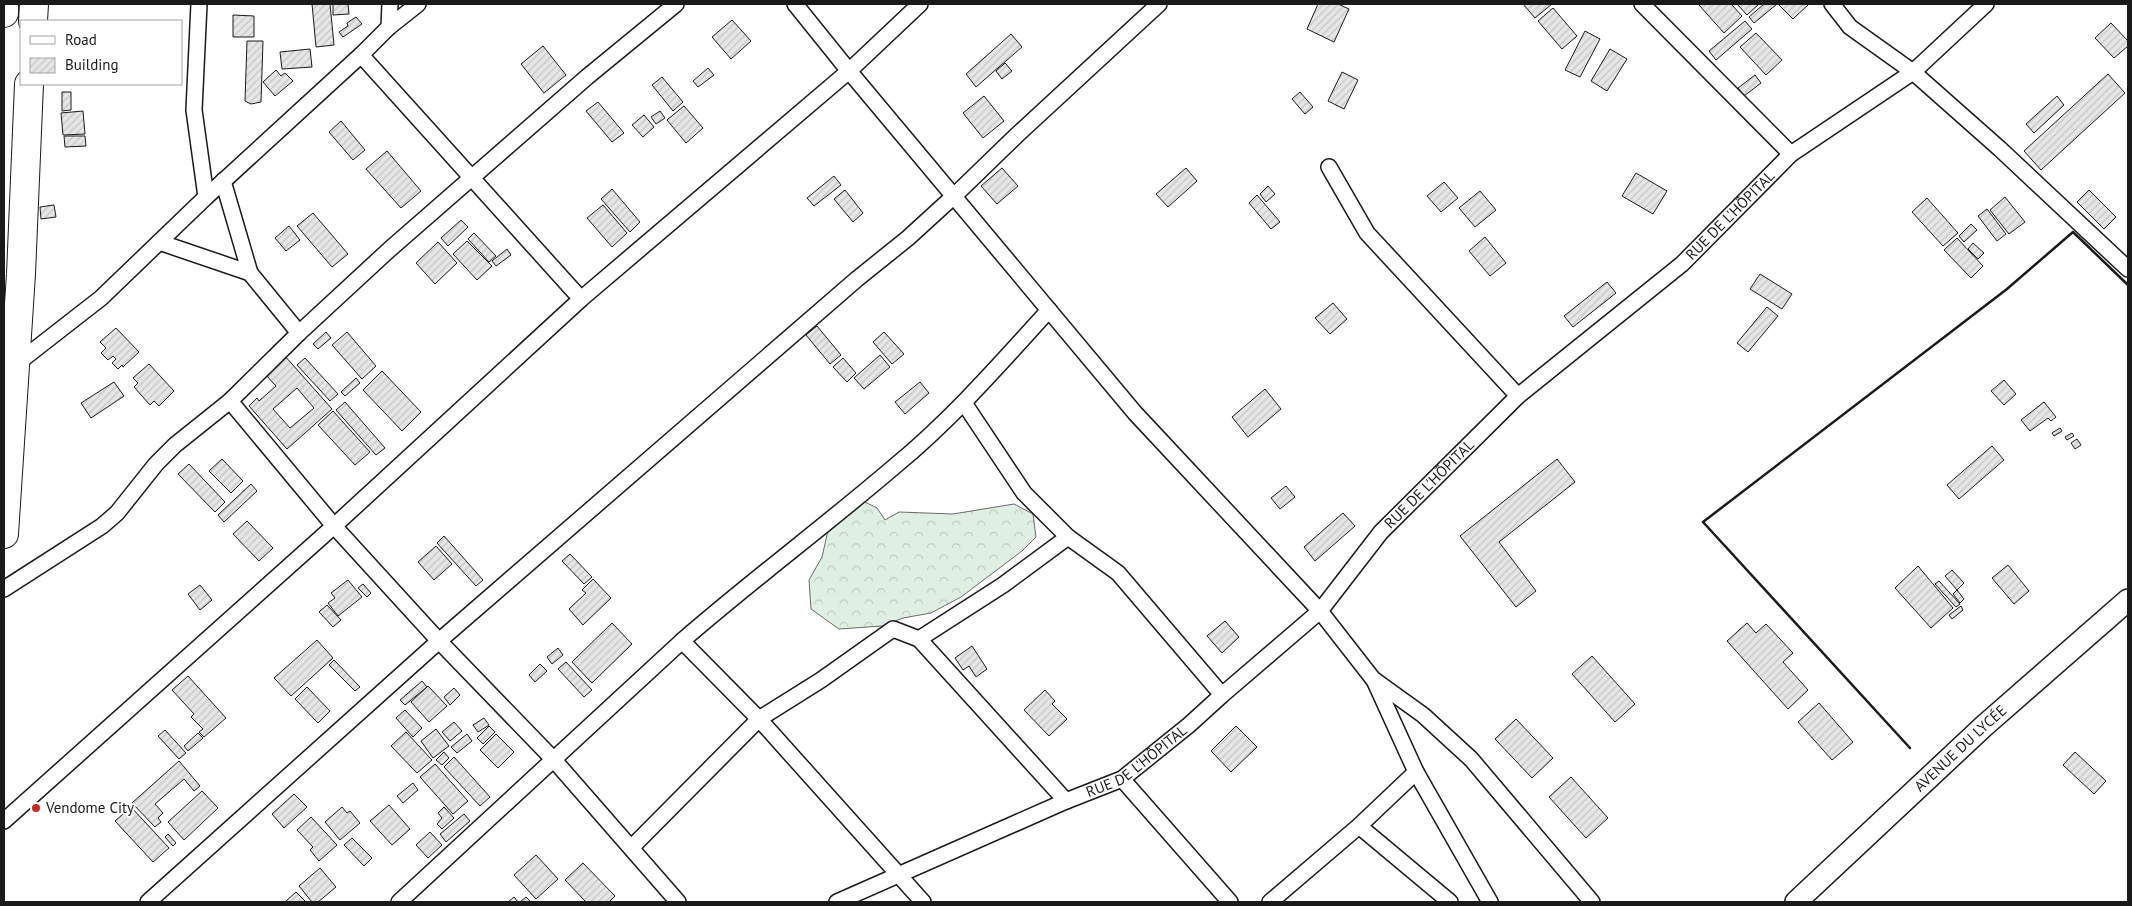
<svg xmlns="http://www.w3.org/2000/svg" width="2132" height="906" font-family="'PT Sans',sans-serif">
<defs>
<pattern id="forest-crowns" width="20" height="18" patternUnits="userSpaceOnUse" patternTransform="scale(1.25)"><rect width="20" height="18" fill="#e0efe3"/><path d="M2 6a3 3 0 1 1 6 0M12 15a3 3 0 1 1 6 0" fill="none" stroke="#c0ccc2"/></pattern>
<pattern id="building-hatch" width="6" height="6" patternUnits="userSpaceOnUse" patternTransform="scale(1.25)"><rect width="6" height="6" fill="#e6e6e6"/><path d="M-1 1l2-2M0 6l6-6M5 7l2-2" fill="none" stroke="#c5c5c5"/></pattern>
</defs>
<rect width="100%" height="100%" fill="#fff"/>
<path fill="url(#forest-crowns)" stroke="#6a6a6a" d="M865,502L877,508L885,520L899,512L953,514L1014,504L1033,514L1036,537L1022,551L961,597L931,613L903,618L882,626L839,629L811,609L809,580L822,557L829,526L850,508Z"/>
<path fill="url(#building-hatch)" stroke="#1a1a1a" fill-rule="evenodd" d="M312,4H330L334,45L316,47Z
M333,4H348L349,14L333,15Z
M1318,4H1338L1349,9L1334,42L1307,29Z
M1523,4H1552L1535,18Z
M1700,4H1731L1742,16L1724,33L1699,5Z
M1737,4H1759L1747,15Z
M1764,4H1777L1754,23L1749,17Z
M1778,4H1809L1793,19Z
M1553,8L1577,36L1562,49L1538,21Z
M233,15L254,16V37H233Z
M356,17L362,24L343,37L339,32L348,26L347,23Z
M732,20L751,41L731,59L712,37Z
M1745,21L1752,29L1716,60L1709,51Z
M2111,23L2128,41V46L2114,58L2095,38Z
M1585,31L1600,39L1580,77L1565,70Z
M1756,33L1782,60L1766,75L1740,47Z
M1011,34L1022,47L976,87L966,74Z
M247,41H263L261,102L251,104L245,101Z
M543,46L566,75L544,93L521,64Z
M310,49L312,67L282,69L280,52Z
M1610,49L1627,59L1607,91L1591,81Z
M1005,63L1012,71L1002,79L996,71Z
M708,68L714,75L698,87L693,81Z
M276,70L281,76L285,73L293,81L275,96L263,82Z
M1342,72L1358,80L1344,109L1328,101Z
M2108,74L2125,93L2041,170L2024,151Z
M1755,75L1761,83L1744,96L1738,88Z
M662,77L683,102L673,111L652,85Z
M62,92H71V110L62,111Z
M1300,92L1313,107L1305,114L1292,99Z
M984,96L1004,121L983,138L963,113Z
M2057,96L2064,105L2034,133L2026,124Z
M598,102L624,133L612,142L586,111Z
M684,106L703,128L686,143L667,120Z
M83,111L85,134L63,135L61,113Z
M660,111L665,118L656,124L651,117Z
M644,115L654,127L643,137L632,125Z
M341,121L365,150L353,160L329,132Z
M64,136H85L86,146L65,147Z
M387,151L421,191L401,208L366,169Z
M1002,168L1018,186L997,204L981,186Z
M1186,168L1197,181L1168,207L1156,194Z
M1636,173L1667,191L1653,214L1622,196Z
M834,176L841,185L814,206L807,198Z
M1444,182L1458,198L1441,212L1427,196Z
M1268,186L1275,194L1266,202L1260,194Z
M612,189L640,222L630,232L601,199Z
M845,190L863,213L853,222L834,199Z
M2089,190L2116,217L2104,229L2077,202Z
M1480,191L1496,210L1475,227L1459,208Z
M1257,195L1280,222L1271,229L1249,203Z
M2005,197L2025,222L2009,234L1990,210Z
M1927,198L1958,233L1943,246L1912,212Z
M54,205L56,217L41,219L40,207Z
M603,205L627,233L612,247L587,218Z
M1987,209L2006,234L1997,241L1978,216Z
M313,213L348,254L332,267L297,226Z
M461,220L468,227L448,246L441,238Z
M1971,224L1977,230L1964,242L1959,236Z
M289,226L300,240L286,251L275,238Z
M474,233L496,256L489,262L468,239Z
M1485,237L1506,263L1490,276L1469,251Z
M1957,238L1983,266L1971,278L1944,250Z
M467,241L492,266L477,280L453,254Z
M438,242L457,263L435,284L416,263Z
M1973,243L1984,253L1978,259L1968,249Z
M507,249L511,255L496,266L492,261Z
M1760,274L1792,294L1782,309L1750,289Z
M1607,282L1616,293L1573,327L1564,316Z
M1333,303L1347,319L1330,334L1315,318Z
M1767,307L1778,316L1748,352L1737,343Z
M817,326L841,355L830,364L806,335Z
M116,328L139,352L123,367L122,365L118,369L112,363L116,359L113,356L108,360L101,353L106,348L100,342Z
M326,332L331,338L318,349L313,344Z
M347,332L376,366L362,379L332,345Z
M884,332L904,354L892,364L873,342Z
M284,355L332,409L287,449L249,406L257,398L259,401L276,386L264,373ZM297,388L314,408L290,428L273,409Z
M880,355L890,367L864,389L854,378Z
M305,358L338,394L330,401L297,365Z
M843,358L856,373L847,382L833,367Z
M149,364L174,391L159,406L154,401L150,405L134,387L138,383L133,378Z
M382,371L421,412L402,431L363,390Z
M356,378L360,383L345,396L341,392Z
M2004,380L2016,394L2004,405L1991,391Z
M114,382L124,396L91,418L81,403Z
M920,382L929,393L905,414L895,402Z
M1265,389L1281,409L1248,437L1232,417Z
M345,402L385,448L376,455L336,410Z
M2044,402L2056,417L2051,421L2048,418L2030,431L2021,420Z
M333,411L370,452L355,465L318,425Z
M2060,428L2062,431L2054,436L2052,433Z
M2072,433L2074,436L2067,440L2065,437Z
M2077,439L2081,445L2075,449L2071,443Z
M1992,446L2004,460L1959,499L1947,485Z
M222,459L243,481L231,493L209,471Z
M1557,459L1575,482L1499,542L1536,591L1516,607L1460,536Z
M189,464L225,502L215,512L178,474Z
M251,484L257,491L224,522L218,515Z
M1286,486L1295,497L1280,509L1271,498Z
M1343,513L1355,526L1315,561L1304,547Z
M247,521L273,548L259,561L233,534Z
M444,536L483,580L476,586L437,543Z
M436,546L452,564L434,580L418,562Z
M570,554L592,577L584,584L562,561Z
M2008,565L2029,591L2014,604L1992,578Z
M1918,566L1953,608L1931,628L1895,588Z
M1952,570L1964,583L1957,590L1945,576Z
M593,579L611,598L583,625L569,609L586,593L582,590Z
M348,580L362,597L338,616L328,603L335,598L331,593Z
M1939,581L1960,604L1956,607L1935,584Z
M363,584L371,593L367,597L358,588Z
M200,585L212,600L200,610L188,594Z
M1957,590L1964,599L1960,603L1953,594Z
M327,605L341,620L333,627L319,612Z
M1961,606L1963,610L1952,619L1949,615Z
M1225,621L1239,637L1222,653L1207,636Z
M612,623L632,644L592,683L572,662Z
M1747,623L1756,633L1766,624L1793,653L1783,662L1808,690L1788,709L1727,641Z
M317,640L333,658L291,696L274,678Z
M972,646L987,669L976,677L969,666L963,670L955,658Z
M558,648L563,655L552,664L547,657Z
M1592,656L1635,704L1615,722L1572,674Z
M334,660L360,687L355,691L329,665Z
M566,662L592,690L584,697L558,669Z
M540,664L547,671L535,682L529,675Z
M188,676L226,718L204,737L199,732L203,729L191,717L194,714L172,690Z
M422,681L427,687L405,705L400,700Z
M428,686L447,706L429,722L411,702Z
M307,687L330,711L318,723L295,699Z
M454,688L460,695L450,705L444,697Z
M1045,690L1055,701L1052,704L1067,719L1049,736L1024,710Z
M1819,703L1853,742L1832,760L1798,722Z
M405,710L422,728L413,737L396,718Z
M484,718L489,725L478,732L473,725Z
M1516,719L1553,758L1532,778L1495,739Z
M454,722L462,731L450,741L442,732Z
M489,726L495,732L483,744L477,738Z
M1236,726L1257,747L1231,772L1211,751Z
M436,729L449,746L433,758L421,741Z
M165,730L186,753L179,759L158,736Z
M406,732L432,760L417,773L391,746Z
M198,733L203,738L188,751L184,746Z
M467,734L472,741L457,753L451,747Z
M496,734L514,752L498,768L480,750Z
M444,752L449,758L442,765L436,760Z
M2075,752L2106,781L2094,794L2063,765Z
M454,757L490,797L480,806L444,767Z
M179,761L200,786L194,791L184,779L155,804L163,813L158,818L161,822L155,827L132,803Z
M435,764L468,801L453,814L420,777Z
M1571,777L1608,818L1586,838L1549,797Z
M413,783L418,790L403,803L397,796Z
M202,791L218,808L184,840L168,822Z
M294,794L307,807L284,828L272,814Z
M389,805L410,829L392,845L370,821Z
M131,807L169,848L153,862L115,821Z
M342,807L347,813L350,811L360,823L340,840L325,822Z
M444,807L454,818L442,829L437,824L442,818L438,813Z
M464,814L470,821L446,842L440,834Z
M311,817L337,845L319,861L310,850L313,847L297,830Z
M430,832L442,845L428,858L416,845Z
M168,834L176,843L173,846L165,837Z
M352,838L372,858L364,866L344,845Z
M536,855L558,879L536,899L514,875Z
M583,863L615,896L609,902H586L565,880Z
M320,868L336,887L318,902H312L299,886Z
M296,892L306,902H285Z
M514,897L518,902H508Z
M526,897L531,902H520Z"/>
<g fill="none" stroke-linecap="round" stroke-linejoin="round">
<defs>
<g id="street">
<path d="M199,4L194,110L206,197"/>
<path d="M795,4L849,71L1135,413L1320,611L1373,679L1423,715L1471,759L1592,902"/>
<path d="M1642,4L1791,154"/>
<path d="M1832,4L1850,27L1913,72L2000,149L2128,269"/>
<path d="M389,27L390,4"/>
<path d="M361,55L581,299"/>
<path d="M1329,167L1367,233L1518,396"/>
<path d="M223,181L250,273L299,333"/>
<path d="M159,242L250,273"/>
<path d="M15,365L101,298L206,197L361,55L389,27L418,4"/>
<path d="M230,401L334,526L439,641L554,760L678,902"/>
<path d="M964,403L1024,493L1068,537L1118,573L1222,695"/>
<path d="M4,589L102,526L117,513L156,464L175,445L230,401L299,333L390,249L587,77L676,4"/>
<path d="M919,639L1066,801"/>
<path d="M682,641L759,719L923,902"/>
<path d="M1374,680L1416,772L1490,902"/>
<path d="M1122,779L1230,902"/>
<path d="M4,821L334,526L581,299L849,71L920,4"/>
<path d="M1359,826L1450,902"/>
<path d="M631,848L759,719L821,680L893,629L919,639L1003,585L1068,537"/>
<path d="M148,902L439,641L857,279L908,238L954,196L1017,135L1159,4"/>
<path d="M399,902L682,641C751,581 825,526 895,466C952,419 1000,364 1049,310"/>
<path id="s1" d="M837,902L1066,801L1122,779L1189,725L1222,695L1320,611L1381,532L1518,396L1682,264L1791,154L1913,72L1986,4"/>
<path d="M1270,902L1359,826L1416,772"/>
</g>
<g id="secondary">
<path id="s2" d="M1796,902L1984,726L2128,600"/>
</g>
<path id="highway" d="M4,13V4
M33,21L34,4
M4,534L21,274L29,84"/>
</defs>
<use href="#street" stroke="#1a1a1a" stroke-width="18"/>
<use href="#secondary" stroke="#1a1a1a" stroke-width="24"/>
<use href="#highway" stroke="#1a1a1a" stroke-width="30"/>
<use href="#street" stroke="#fff" stroke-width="15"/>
<use href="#secondary" stroke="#fff" stroke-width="21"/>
<use href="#highway" stroke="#fff" stroke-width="28"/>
<path stroke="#1a1a1a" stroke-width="2.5" d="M1910,748L1703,522L2007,289L2073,232L2128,285"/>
</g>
<circle fill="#c62828" stroke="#fff" stroke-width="2" cx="36" cy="808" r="5"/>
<g text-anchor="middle" stroke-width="4" stroke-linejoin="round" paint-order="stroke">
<g font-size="15" fill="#1a1a1a" stroke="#fff">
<text dy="5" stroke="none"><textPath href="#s1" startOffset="1142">RUE DE L'HÔPITAL</textPath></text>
<text dy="5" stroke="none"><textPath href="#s1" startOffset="738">RUE DE L'HÔPITAL</textPath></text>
<text dy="5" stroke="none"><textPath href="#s2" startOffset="225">AVENUE DU LYCÉE</textPath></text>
<text dy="5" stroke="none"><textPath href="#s1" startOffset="332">RUE DE L'HÔPITAL</textPath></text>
</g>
<g font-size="15" fill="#1a1a1a" stroke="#fff" text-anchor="start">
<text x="46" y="813">Vendome City</text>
</g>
</g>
<rect width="2132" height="906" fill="none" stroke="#1a1a1a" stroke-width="10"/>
<rect x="20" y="20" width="162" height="65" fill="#ffffff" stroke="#a3a3a3"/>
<rect x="30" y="36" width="25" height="8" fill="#ffffff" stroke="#a3a3a3"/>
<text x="65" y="45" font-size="15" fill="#1a1a1a">Road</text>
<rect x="30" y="58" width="25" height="15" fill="url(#building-hatch)" stroke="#a3a3a3"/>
<text x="65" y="70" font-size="15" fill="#1a1a1a">Building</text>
</svg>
